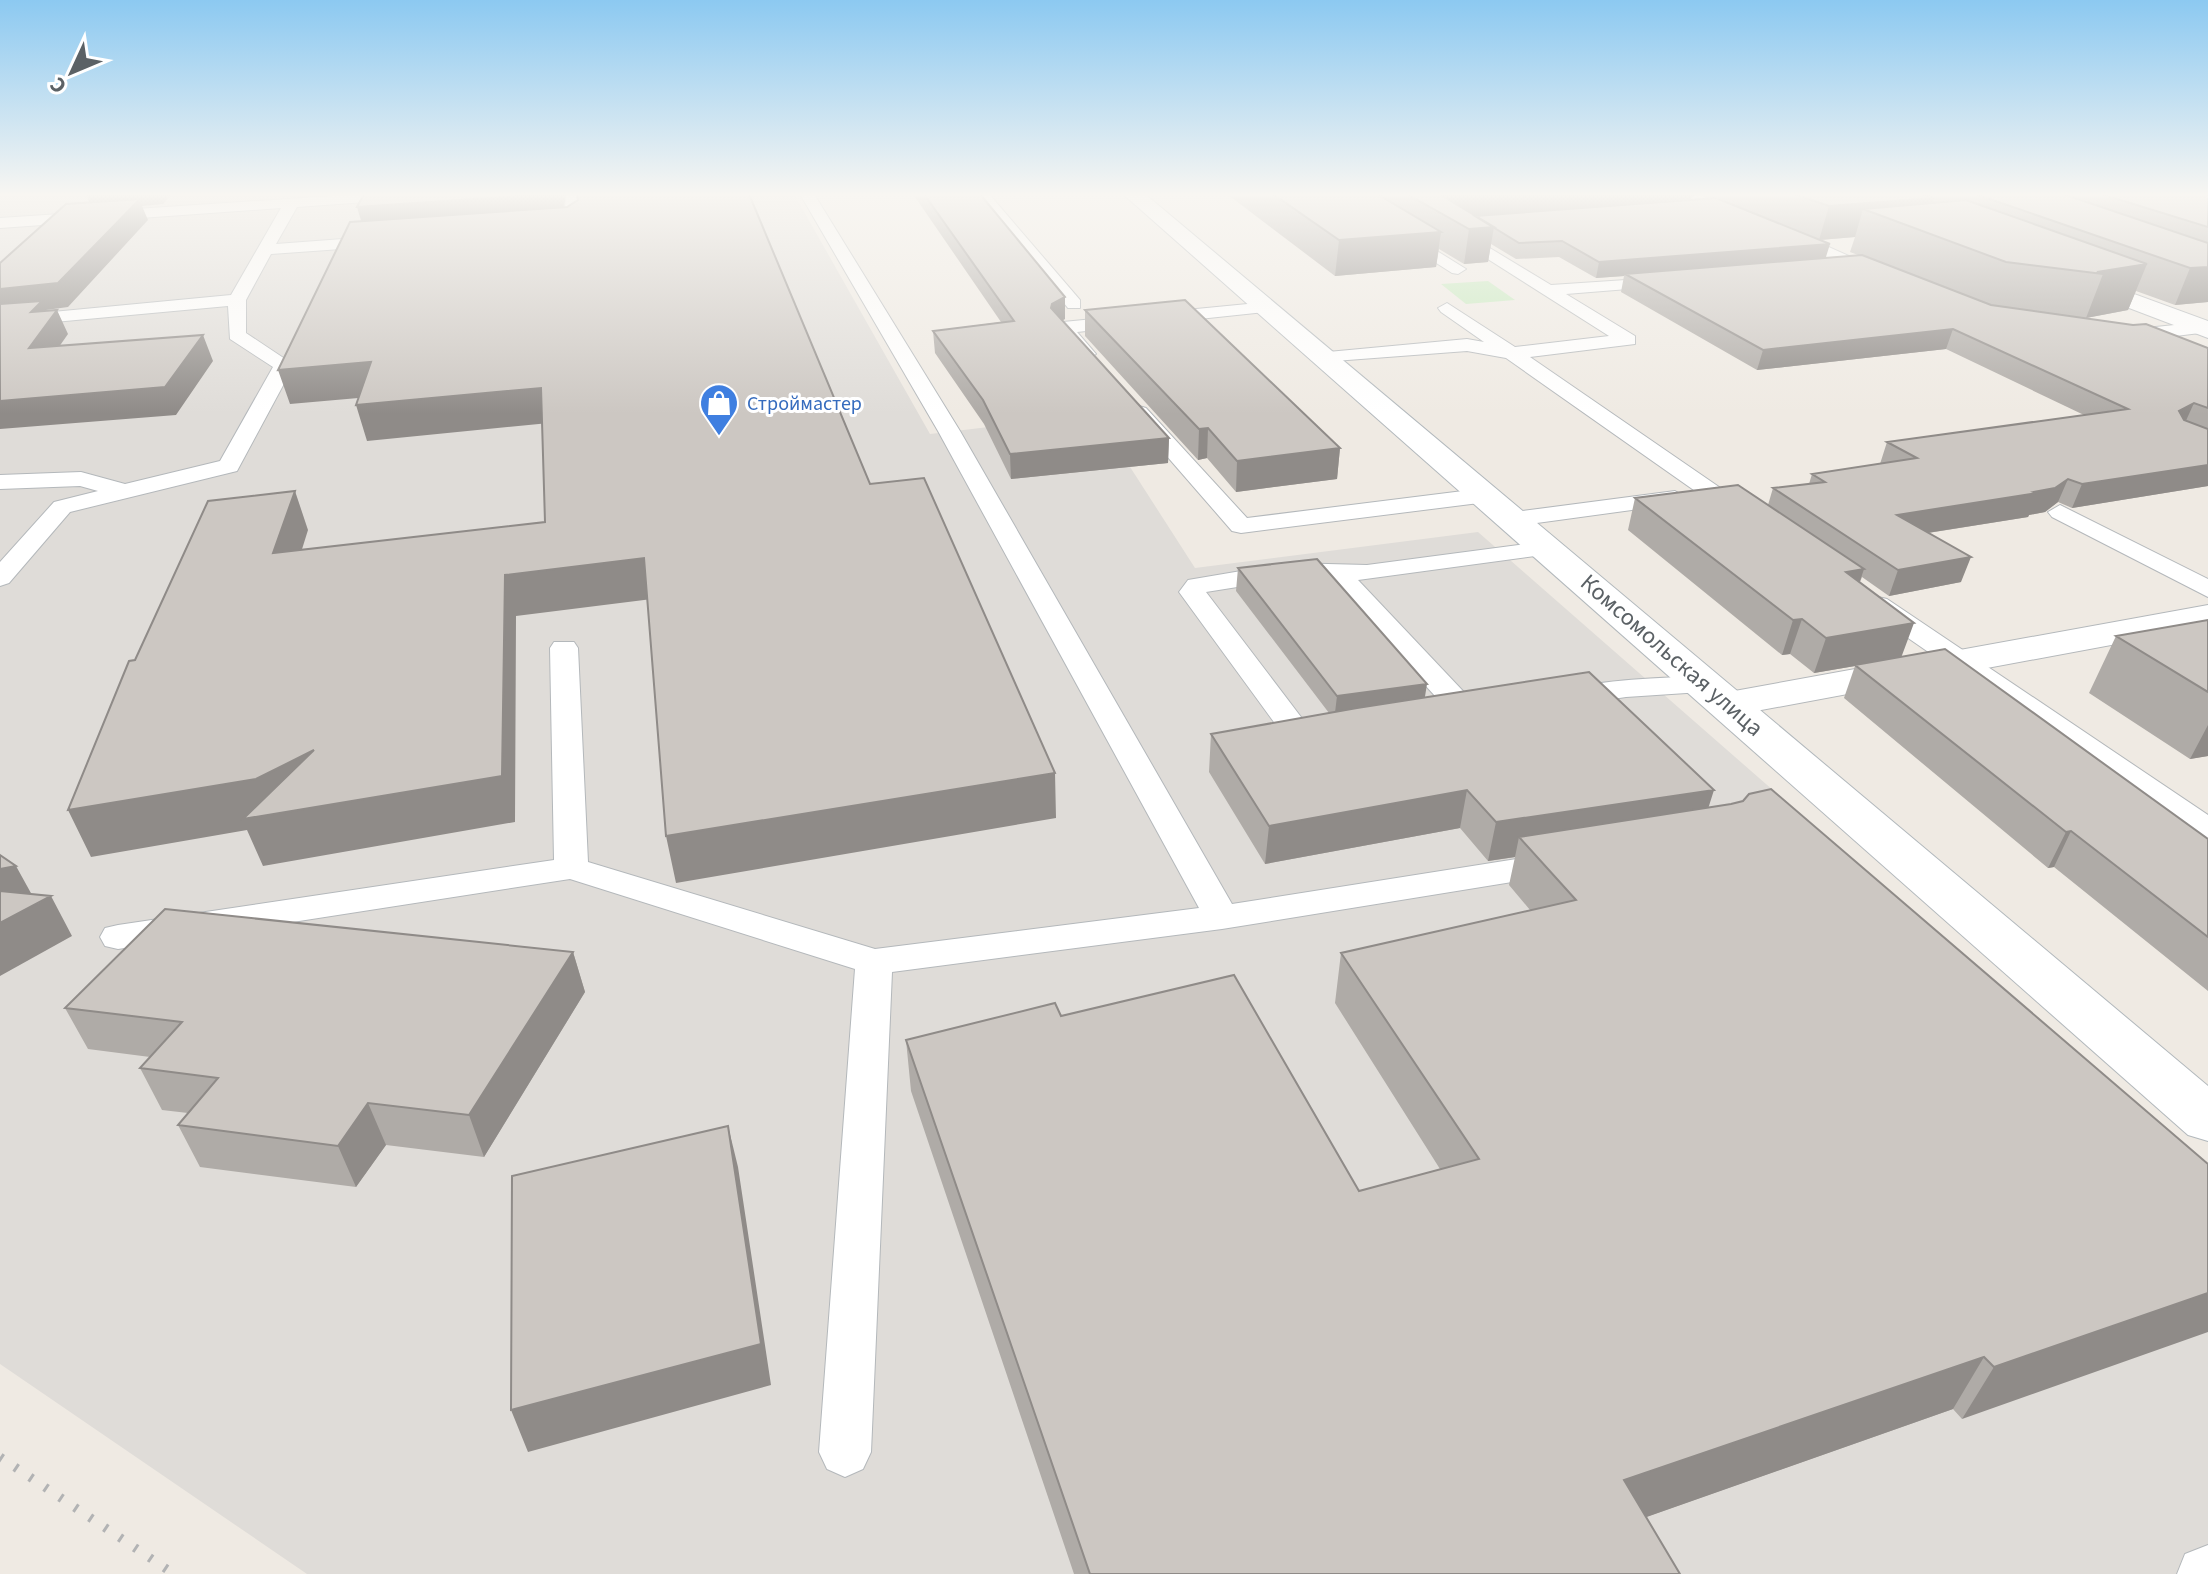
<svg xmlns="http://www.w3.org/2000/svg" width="2208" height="1574" font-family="'Source Sans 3',sans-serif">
<rect width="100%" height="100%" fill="#efeae3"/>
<path fill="#dfdcd8" d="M0,194H794L930,434L1096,414L1195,568L1478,532L2208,1171V1574H307L0,1364Z"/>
<path fill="#c6e9bd" d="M1488,281L1515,300L1466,304L1441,284Z"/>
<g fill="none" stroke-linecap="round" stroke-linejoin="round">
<defs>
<path id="lane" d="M363,194H428L421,198L297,207L276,244L383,236L391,241L383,246L271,254L246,300V333L294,365L237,471L70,512L9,583L0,586V562L54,502L98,491L80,486L0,489V475L81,472L125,484L220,461L273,367L230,339L228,306L0,327V317L231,295L281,208L0,228V218Z
M566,194H580V227L572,232L548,231V225L564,223Z
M800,194H814L960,431L1232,904L1555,853L1567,856L1572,864L1567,872L1555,875L1222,929L892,972L871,1452L863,1469L845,1477L827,1469L819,1452L855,969L570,879L118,949L105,946L100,937L105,928L118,925L554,860L550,648L554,642H574L578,648L588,862L875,949L1199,908L938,431Z
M975,194H989L1080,300V308H1068Z
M1328,194H1345L1466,269L1458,274L1452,273Z
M1679,194H1698L1750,216L1737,219Z
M1455,227L1551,285L1671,277V285L1665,286L1566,294L1635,336V344L1530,357L1751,509L1755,514L1751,519H1735L1506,358L1467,351L1321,362L1318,358L1328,352L1467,339L1484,342L1441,312L1438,308L1447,303L1515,347L1609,336L1450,235L1447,232Z
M1783,232H1795L1887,273L1879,278L1873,277L1783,238Z
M1268,302L1274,303V311L1077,332L1096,354L1086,360L1079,358L1054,328L1063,322Z
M2203,322L2208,324V332L2127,342L2118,336L2127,330Z
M1139,406L1146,408L1247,518L1487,488L1499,495L1487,502L1241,533L1232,531L1132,416L1129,412L1132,408Z
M1675,491L1687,498L1683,503L1515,526L1503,519L1515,512Z
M2060,505L2208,579V597L2052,517L2048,512Z
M1548,541L1560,548L1557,553L1358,580L1479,708L1483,714L1479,720H1457L1329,580L1288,579L1206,592L1301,717L1315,727L1335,732L1339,738L1335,744C1313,750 1296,742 1279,729L1179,592L1188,580L1288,563L1367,565Z
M1878,597L1887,599L2208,815V840L2196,837L1869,611L1865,605L1869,599Z
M1707,676L1717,679L1721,685L1717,691L1626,697L1567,706L1557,703L1552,697L1557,691C1606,679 1657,678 1707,676Z
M2208,1545V1574H2177L2185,1554Z"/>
<path id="street" d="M2074,272L2208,321V338L2066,284L2062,279L2066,274Z
M2208,605V627L1729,716L1715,713L1709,704L1715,695L1729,692Z"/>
<path id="secondary" d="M1123,194H1145L2208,1086V1141L2188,1135Z"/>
</defs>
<use href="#lane" stroke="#b4b8bb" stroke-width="2"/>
<use href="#street" stroke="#b4b8bb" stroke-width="2"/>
<use href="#secondary" stroke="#b2b8bc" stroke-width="2"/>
<use href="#lane" fill="#fff" fill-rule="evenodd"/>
<use href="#street" fill="#fff" fill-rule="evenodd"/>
<use href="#secondary" fill="#fff" fill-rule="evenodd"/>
<path stroke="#b2b3b4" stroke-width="9" stroke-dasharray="3 15" stroke-linecap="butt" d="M0,1457L174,1574"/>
</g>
<path fill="#afaba7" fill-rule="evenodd" d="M913,194H980L1065,319L1062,320L1169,438L1168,463L1011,479L984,424L935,353L933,331L1001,322Z
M1227,194H1697L1690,199L1713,198L1702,194H2208V302L2175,305L2136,291L2128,310L2086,318L2208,348V486L2072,508L2058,502L2045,512L2029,515L2028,517L1928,533L1961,582L1889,596L1862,577L1860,582L1901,656L2208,839V991L2054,867L2048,868L1844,698L1855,666L1814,673L1790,654L1782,655L1628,530L1635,498L1768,505L1773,488L1809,484L1812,474L1880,464L1887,442L2084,415L1946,349L1757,370L1621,292L1624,276L1596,278L1559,257L1516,259L1491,244L1488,262L1464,264L1439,249L1436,267L1335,276ZM1855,237L1850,252L1858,255L1826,258L1820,240Z
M1085,310L1340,448L1337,479L1236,492L1207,458L1198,460L1085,336Z
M1238,568L1425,698L1708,807L2208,1164L1962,1419L1953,1409L1646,1517L1680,1574H1074L911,1091L906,1040L1061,1016L1359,1191L1440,1169L1335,1003L1341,953L1530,910L1509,885L1515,857L1488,861L1460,828L1265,864L1209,772L1211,734L1329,713L1236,591Z
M2208,620V756L2190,759L2089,693L2116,636Z
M573,952L585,992L484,1157L386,1145L356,1187L200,1167L178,1125L188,1113L162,1110L140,1068L150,1057L88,1049L65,1008Z"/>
<path fill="#8f8b88" d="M86,194H172L163,204L142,206L148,220L68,307L46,310L50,320L57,310L68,334L40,374L0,315V289L92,209Z
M548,194H566L561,220L365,234L357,207Z
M1439,194H1697L1690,199L1450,218Z
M1934,198L1923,231L1863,209L1855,237L1819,240L1829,206Z
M1494,227L1488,262L1464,264L1469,229Z
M1441,232L1436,267L1335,276L1339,240Z
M1830,244L1825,260L1625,274L1624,276L1596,278L1599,262Z
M2147,264L2128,310L2086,318L2103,274L2097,272Z
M2208,267V302L2175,305L2190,268Z
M1065,297V319L1052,326V330V304Z
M1953,329L1946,349L1757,370L1763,350Z
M203,335L213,361L176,415L0,429V401Z
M371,362L381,396L290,404L278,370Z
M541,388L549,423L367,441L356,405Z
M2194,403L2184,425L2179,411Z
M1208,428L1207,458L1198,460L1199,429Z
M1169,438L1168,463L1011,479L1010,454Z
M1340,448L1337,479L1236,492L1237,461Z
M2208,465V486L2072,508L2082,484Z
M2068,479L2058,502L2045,512L2029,515L2028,517L1889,539L1897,515L2034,492Z
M295,491L308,530L288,594L273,553Z
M1971,557L1961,582L1889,596L1898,570Z
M644,558L652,599L516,616L515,822L263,866L247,830L91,857L68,810L505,575Z
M1864,569L1853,602L1846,572Z
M1802,619L1790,654L1782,655L1793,620Z
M1914,623L1901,658L1855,665V666L1814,673L1826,638Z
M1427,684L1423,709L1334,721L1337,696Z
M2208,725V756L2190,759Z
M1055,773L1056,818L676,883L666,836Z
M1467,790L1460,828L1265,864L1269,826Z
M1714,790L1702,828L1519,837L1515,857L1488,861L1496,822Z
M2071,831L2054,867L2048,868L2066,832Z
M16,866L37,904L51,896L72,936L0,976V869Z
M573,952L585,992L484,1157L469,1115Z
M368,1103L386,1145L356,1187L338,1146Z
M728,1126L738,1167L771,1385L528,1452L511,1410Z
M2208,1293V1332L1962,1419L1994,1367Z
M1984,1357L1953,1409L1604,1532L1624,1480Z"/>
<path fill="#ccc7c2" stroke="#8f8b88" stroke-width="2" d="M364,194H548L357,207Z
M577,194H749L870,484L924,478L1055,773L666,836L644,558L505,575L502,776L243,819L314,750L256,779L68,810L129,661L135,660L208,501L295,491L273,553L545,522L541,388L356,405L371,362L278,370L350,222L567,207L578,200Z
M924,194H980L1065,297L1052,304L1051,308L1169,438L1010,454L983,400L933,331L1014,321Z
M1273,194H1377L1441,232L1339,240Z
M1407,194H1440L1441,195L1494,227L1469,229Z
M1794,194H1921L1934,198L1829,206Z
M1975,194H2063L2208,243V267L2190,268Z
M2101,194H2208V227Z
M1716,198L1830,244L1599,262L1562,241L1519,243L1475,216Z
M140,199L58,283L0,289V263L66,204Z
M1966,200L2147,264L2097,272L2103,274L2006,262L1863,209Z
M1862,255L1991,305L2133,325L2146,324L2208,348V408L2194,403L2179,411L2184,420L2208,429V465L2082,484L2068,479L2055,488L2034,492L2037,493L1897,515L1971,557L1898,570L1773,488L1825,482L1812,474L1917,458L1887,442L2128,409L1953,329L1763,350L1625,274Z
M1185,300L1340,448L1237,461L1208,428L1199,429L1085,310Z
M42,301L31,312L57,310L29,348L203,335L165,387L0,401V304Z
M1738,485L1864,569L1846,572L1914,623L1826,638L1802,619L1793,620L1635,498Z
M1317,559L1427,684L1337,696L1238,568Z
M2208,620V692L2116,636Z
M1945,649L2208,839V937L2071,831L2066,832L1855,665Z
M1589,672L1714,790L1496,822L1467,790L1269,826L1211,734L1357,708Z
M1771,789L2208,1164V1293L1994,1367L1984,1357L1624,1480L1680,1574H1090L906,1040L1055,1003L1061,1016L1234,975L1359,1191L1479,1159L1341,953L1576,900L1519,837L1731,804L1743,801L1749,794Z
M0,855L16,866L0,869Z
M0,891L51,896L0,923Z
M165,909L573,952L469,1115L368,1103L338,1146L178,1125L218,1078L140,1068L182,1022L65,1008Z
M728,1126L761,1344L511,1410L512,1176Z"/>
<linearGradient id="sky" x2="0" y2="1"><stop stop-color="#8cc9f1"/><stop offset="0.47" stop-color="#f8f6f2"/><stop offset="1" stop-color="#f8f6f2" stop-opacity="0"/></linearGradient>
<rect width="2208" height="414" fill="url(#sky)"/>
<defs>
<symbol id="shop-pin" viewBox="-11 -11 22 30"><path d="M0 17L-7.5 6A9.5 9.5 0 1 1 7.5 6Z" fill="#3f7fe0" stroke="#fff"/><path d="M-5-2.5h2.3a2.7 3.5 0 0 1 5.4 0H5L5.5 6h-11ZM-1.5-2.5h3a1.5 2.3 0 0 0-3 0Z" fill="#fff"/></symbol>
</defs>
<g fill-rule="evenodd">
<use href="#shop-pin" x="697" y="381" width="44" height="60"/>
</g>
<g text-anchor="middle" stroke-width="6" stroke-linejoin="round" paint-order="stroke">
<g font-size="20" fill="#366cbe" stroke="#fff" text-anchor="start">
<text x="747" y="410">Строймастер</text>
</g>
<g font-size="24" fill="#5b6165" stroke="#fff">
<text transform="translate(1672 655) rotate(41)" y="8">Комсомольская улица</text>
</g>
</g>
<g transform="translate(72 72) rotate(226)" stroke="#ffffff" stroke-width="6" paint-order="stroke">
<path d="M0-6L14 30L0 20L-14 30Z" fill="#5b6165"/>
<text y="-12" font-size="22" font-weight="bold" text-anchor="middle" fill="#5b6165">С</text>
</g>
</svg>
